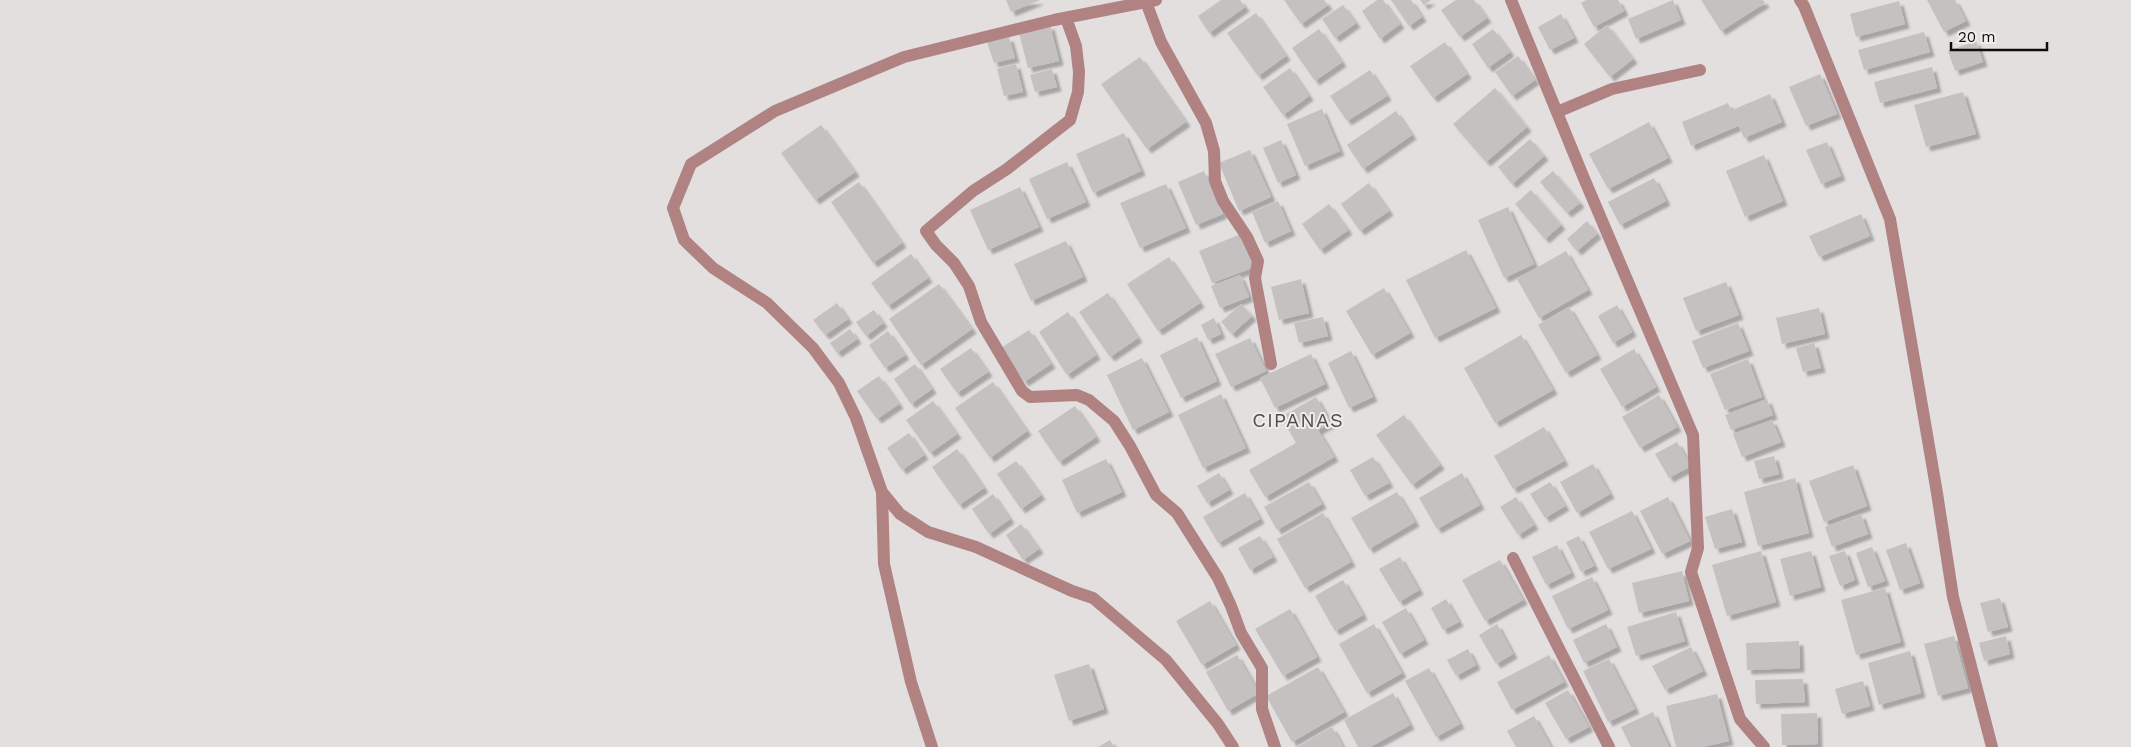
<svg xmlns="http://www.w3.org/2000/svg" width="2131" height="747" font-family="'Work Sans',sans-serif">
<defs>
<filter id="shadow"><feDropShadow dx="4.5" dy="4.5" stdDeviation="1" flood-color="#0004"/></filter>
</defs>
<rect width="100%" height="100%" fill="#e3dfdf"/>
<path fill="#c5c1c0" filter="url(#shadow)" d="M1006,0H1040L1011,12Z
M1221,0H1240L1245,7L1209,33L1198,16Z
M1284,0H1324L1328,5L1301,24Z
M1377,0H1383L1400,24L1380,39L1362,11Z
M1391,0H1411L1422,17L1409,26Z
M1420,0H1431L1424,5Z
M1456,0H1474L1487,18L1460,37L1441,10Z
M1586,0H1618L1624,11L1594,27L1581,3Z
M1673,0L1681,20L1636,39L1628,19Z
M1701,0H1763L1765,3L1721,31Z
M1927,0H1955L1966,21L1944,32Z
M1899,1L1905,24L1856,37L1850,14Z
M1343,5L1356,23L1335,38L1322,19Z
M1256,13L1286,56L1258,76L1227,33Z
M1561,14L1574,38L1550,50L1538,27Z
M1050,25L1059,61L1028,68L1019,33Z
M1607,25L1633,59L1610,77L1584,44Z
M1319,29L1342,62L1315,81L1292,48Z
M1493,29L1510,52L1488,68L1472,44Z
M1924,32L1930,52L1864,70L1858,50Z
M1009,37L1015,58L994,63L987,42Z
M1976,41L1983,62L1955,71L1948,51Z
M1445,42L1467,74L1433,98L1410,66Z
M1518,56L1535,80L1512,96L1495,72Z
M1140,57L1186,122L1147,149L1101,84Z
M1016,64L1023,92L1004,96L997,69Z
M1932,67L1937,88L1880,103L1874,82Z
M1290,68L1309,96L1283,115L1263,87Z
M1052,69L1057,87L1035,92L1030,75Z
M1370,70L1387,96L1347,121L1330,96Z
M1820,74L1837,114L1806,126L1789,87Z
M1495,88L1527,127L1486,162L1453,124Z
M1963,92L1976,134L1926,147L1914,105Z
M1770,94L1782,122L1744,138L1732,110Z
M1728,103L1738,126L1691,146L1682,122Z
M1322,109L1340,151L1305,166L1287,124Z
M1396,111L1412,135L1363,169L1347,145Z
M1649,122L1668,158L1608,189L1589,154Z
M821,125L855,172L815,200L781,153Z
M1124,133L1141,171L1093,193L1076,154Z
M1530,139L1544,156L1512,184L1498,167Z
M1281,140L1296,175L1278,183L1263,148Z
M1827,142L1841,176L1821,184L1806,150Z
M1250,150L1271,197L1239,211L1219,163Z
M1764,155L1783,201L1745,217L1726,171Z
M1067,162L1086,202L1047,219L1029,179Z
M1204,171L1223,214L1196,225L1178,182Z
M1553,171L1580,203L1567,213L1540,182Z
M1654,178L1666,201L1620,225L1608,202Z
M859,182L902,243L873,263L831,202Z
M1369,183L1389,211L1360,231L1341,204Z
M1166,184L1186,228L1140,248L1120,203Z
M1020,187L1039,227L988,250L970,210Z
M1531,190L1561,225L1545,239L1515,204Z
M1278,201L1291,231L1265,243L1252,212Z
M1329,204L1348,230L1320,250L1302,224Z
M1508,207L1534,264L1504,278L1478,220Z
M1861,214L1870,236L1819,257L1809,236Z
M1587,221L1597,234L1577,251L1567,239Z
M1241,234L1255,267L1212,283L1199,251Z
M1066,241L1083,277L1031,301L1014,264Z
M1466,250L1496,308L1435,338L1406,280Z
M1566,251L1588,290L1539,318L1517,279Z
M911,254L928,278L888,306L871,283Z
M1169,257L1200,303L1158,331L1127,284Z
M1240,275L1249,297L1220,308L1211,286Z
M1301,279L1309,313L1279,320L1271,287Z
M1726,282L1739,315L1696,331L1683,298Z
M939,284L972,329L921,365L889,319Z
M1384,288L1410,333L1372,355L1346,311Z
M1108,293L1138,338L1110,357L1079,312Z
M837,303L848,319L825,335L813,320Z
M1241,304L1252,316L1232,334L1221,322Z
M1617,305L1632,332L1613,343L1598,316Z
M1569,307L1597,355L1566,373L1538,325Z
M1819,308L1825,334L1782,344L1776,318Z
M874,310L883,323L866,336L856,322Z
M1068,312L1096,355L1067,375L1039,332Z
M1323,317L1328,336L1299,343L1294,323Z
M1214,318L1221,334L1208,340L1201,325Z
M1738,323L1749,351L1703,368L1692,341Z
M850,329L857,339L837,353L830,343Z
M1029,330L1051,364L1024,382L1001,348Z
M888,331L905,355L885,368L869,345Z
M1521,335L1553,390L1495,423L1464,368Z
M1197,337L1217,381L1181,398L1160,355Z
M1250,338L1266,371L1231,387L1215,354Z
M1814,343L1821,368L1803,372L1796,348Z
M971,348L988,372L957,393L940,369Z
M1634,349L1656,387L1622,407L1600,369Z
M1351,351L1373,397L1349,408L1328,363Z
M1311,354L1325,384L1275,408L1260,378Z
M1142,358L1169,412L1133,430L1107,375Z
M1748,359L1762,397L1725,410L1710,374Z
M915,364L932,389L911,404L894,379Z
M879,376L899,404L877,419L857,391Z
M993,382L1027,431L990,458L955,408Z
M1221,394L1246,448L1203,468L1178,415Z
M1659,395L1677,427L1640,448L1622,417Z
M1316,397L1331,423L1318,430L1334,457L1265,497L1249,470L1296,443L1281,417Z
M1767,399L1773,415L1731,430L1725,415Z
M933,401L957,434L930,453L906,420Z
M1075,406L1096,437L1059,462L1038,431Z
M1404,415L1440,465L1412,485L1376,435Z
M1772,420L1781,442L1742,457L1733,434Z
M1544,427L1564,461L1513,489L1494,456Z
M909,433L924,455L902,470L887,448Z
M1677,442L1691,466L1669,478L1655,454Z
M957,449L984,488L959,505L932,467Z
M1774,456L1779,474L1759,479L1754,461Z
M1373,457L1389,483L1365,496L1350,470Z
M1106,459L1122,492L1077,513L1062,480Z
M1016,461L1041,495L1021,509L997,474Z
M1593,464L1610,494L1577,513L1560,482Z
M1853,465L1867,506L1824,522L1809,481Z
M1219,473L1229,490L1207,503L1197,486Z
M1462,473L1480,505L1437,529L1419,498Z
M1795,478L1809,533L1758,546L1744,492Z
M1309,482L1322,504L1277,530L1264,507Z
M1550,482L1565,506L1545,518L1530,494Z
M1397,492L1415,522L1369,549L1351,518Z
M1245,493L1260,519L1218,543L1203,517Z
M993,494L1010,519L989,534L972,509Z
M1516,497L1534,525L1518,535L1500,507Z
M1668,497L1690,541L1662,554L1640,511Z
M1732,509L1742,542L1715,549L1705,517Z
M1632,511L1651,549L1608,569L1589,532Z
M1323,513L1351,562L1305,588L1277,539Z
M1861,514L1868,534L1832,547L1825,527Z
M1021,524L1039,549L1023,560L1006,535Z
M1260,536L1273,557L1250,570L1238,548Z
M1579,536L1594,566L1581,572L1566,542Z
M1906,543L1920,583L1900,590L1886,550Z
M1557,545L1571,573L1546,585L1532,557Z
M1872,547L1885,581L1868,587L1856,553Z
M1761,551L1776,602L1727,616L1712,565Z
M1811,551L1821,587L1790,596L1780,559Z
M1845,551L1855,580L1840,586L1829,556Z
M1400,557L1419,590L1399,602L1379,569Z
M1500,560L1523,600L1485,621L1462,580Z
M1682,571L1689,601L1639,613L1632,583Z
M1592,577L1608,610L1568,629L1552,596Z
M1343,580L1363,615L1335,631L1315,596Z
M1885,588L1901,642L1856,655L1841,600Z
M2000,598L2008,627L1988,632L1980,603Z
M1446,599L1459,622L1443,630L1431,608Z
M1210,601L1236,645L1202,665L1176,621Z
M1406,608L1424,640L1400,654L1382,622Z
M1290,609L1317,657L1283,676L1255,629Z
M1676,612L1685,641L1636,656L1627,627Z
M1374,624L1402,673L1367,693L1339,644Z
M1497,624L1513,654L1496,664L1479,635Z
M1606,624L1617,647L1584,663L1573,640Z
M1954,636L1968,688L1938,696L1924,644Z
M2006,636L2010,654L1984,661L1979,643Z
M1799,641L1800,668L1747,670L1746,643Z
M1691,647L1703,671L1665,690L1652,666Z
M1468,649L1476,665L1456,676L1447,660Z
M1910,651L1921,693L1879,705L1868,663Z
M1237,655L1259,693L1228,711L1206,672Z
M1549,655L1564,682L1512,710L1497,682Z
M1609,659L1635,709L1608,722L1583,671Z
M1089,664L1104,709L1069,721L1054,675Z
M1318,667L1344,712L1292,742L1266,696Z
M1429,668L1460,724L1436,737L1405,681Z
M1803,679L1805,702L1756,704L1755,680Z
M1863,681L1870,706L1842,714L1835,689Z
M1568,690L1589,727L1566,739L1545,703Z
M1393,693L1410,725L1370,747H1358L1344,720Z
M1717,694L1729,741L1702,747H1676L1666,706Z
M1653,712L1669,747H1631L1621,727Z
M1817,713L1818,744L1782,745L1781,714Z
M1534,716L1551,747H1516L1507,731Z
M1332,727L1343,747H1297Z
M1110,740L1114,747H1098Z"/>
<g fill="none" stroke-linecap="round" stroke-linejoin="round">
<path stroke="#b08382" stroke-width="12" d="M1156,0L1054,20L904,57L775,111L691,164L673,208L684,240L713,268L767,303L813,348L839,383L856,418L882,492L900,514L928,532L976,547L1072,591L1093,598L1166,660L1218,724L1233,747
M1511,0L1583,176L1693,435L1698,548L1691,572L1740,719L1764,747
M1800,0L1804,6L1890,219L1937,493L1953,597L1992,747
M1146,2L1161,42L1206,123L1214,151L1215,181L1223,201L1247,237L1258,261L1255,278L1271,364
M1066,18L1076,46L1079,72L1078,92L1070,120L1007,169L973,191L926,231L936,245L954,263L969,286L981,322L1022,391L1030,397L1077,395L1089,400L1114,421L1130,446L1156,495L1177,513L1218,578L1231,606L1241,633L1262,668V709L1275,747
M1557,112L1612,89L1700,70
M882,492L884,564L911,682L932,747
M1513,558L1609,747"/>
</g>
<g text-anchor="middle" stroke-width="4" stroke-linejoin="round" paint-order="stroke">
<g font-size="20" letter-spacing="1" fill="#514d4d" stroke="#f1ecec">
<text x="1298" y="427">CIPANAS</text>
</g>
</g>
<path d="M1951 42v8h96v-8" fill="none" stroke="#0f0e0e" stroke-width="2.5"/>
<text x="1958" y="42" font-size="15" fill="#0f0e0e" stroke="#f1ecec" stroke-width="4" paint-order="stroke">20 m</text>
</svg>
